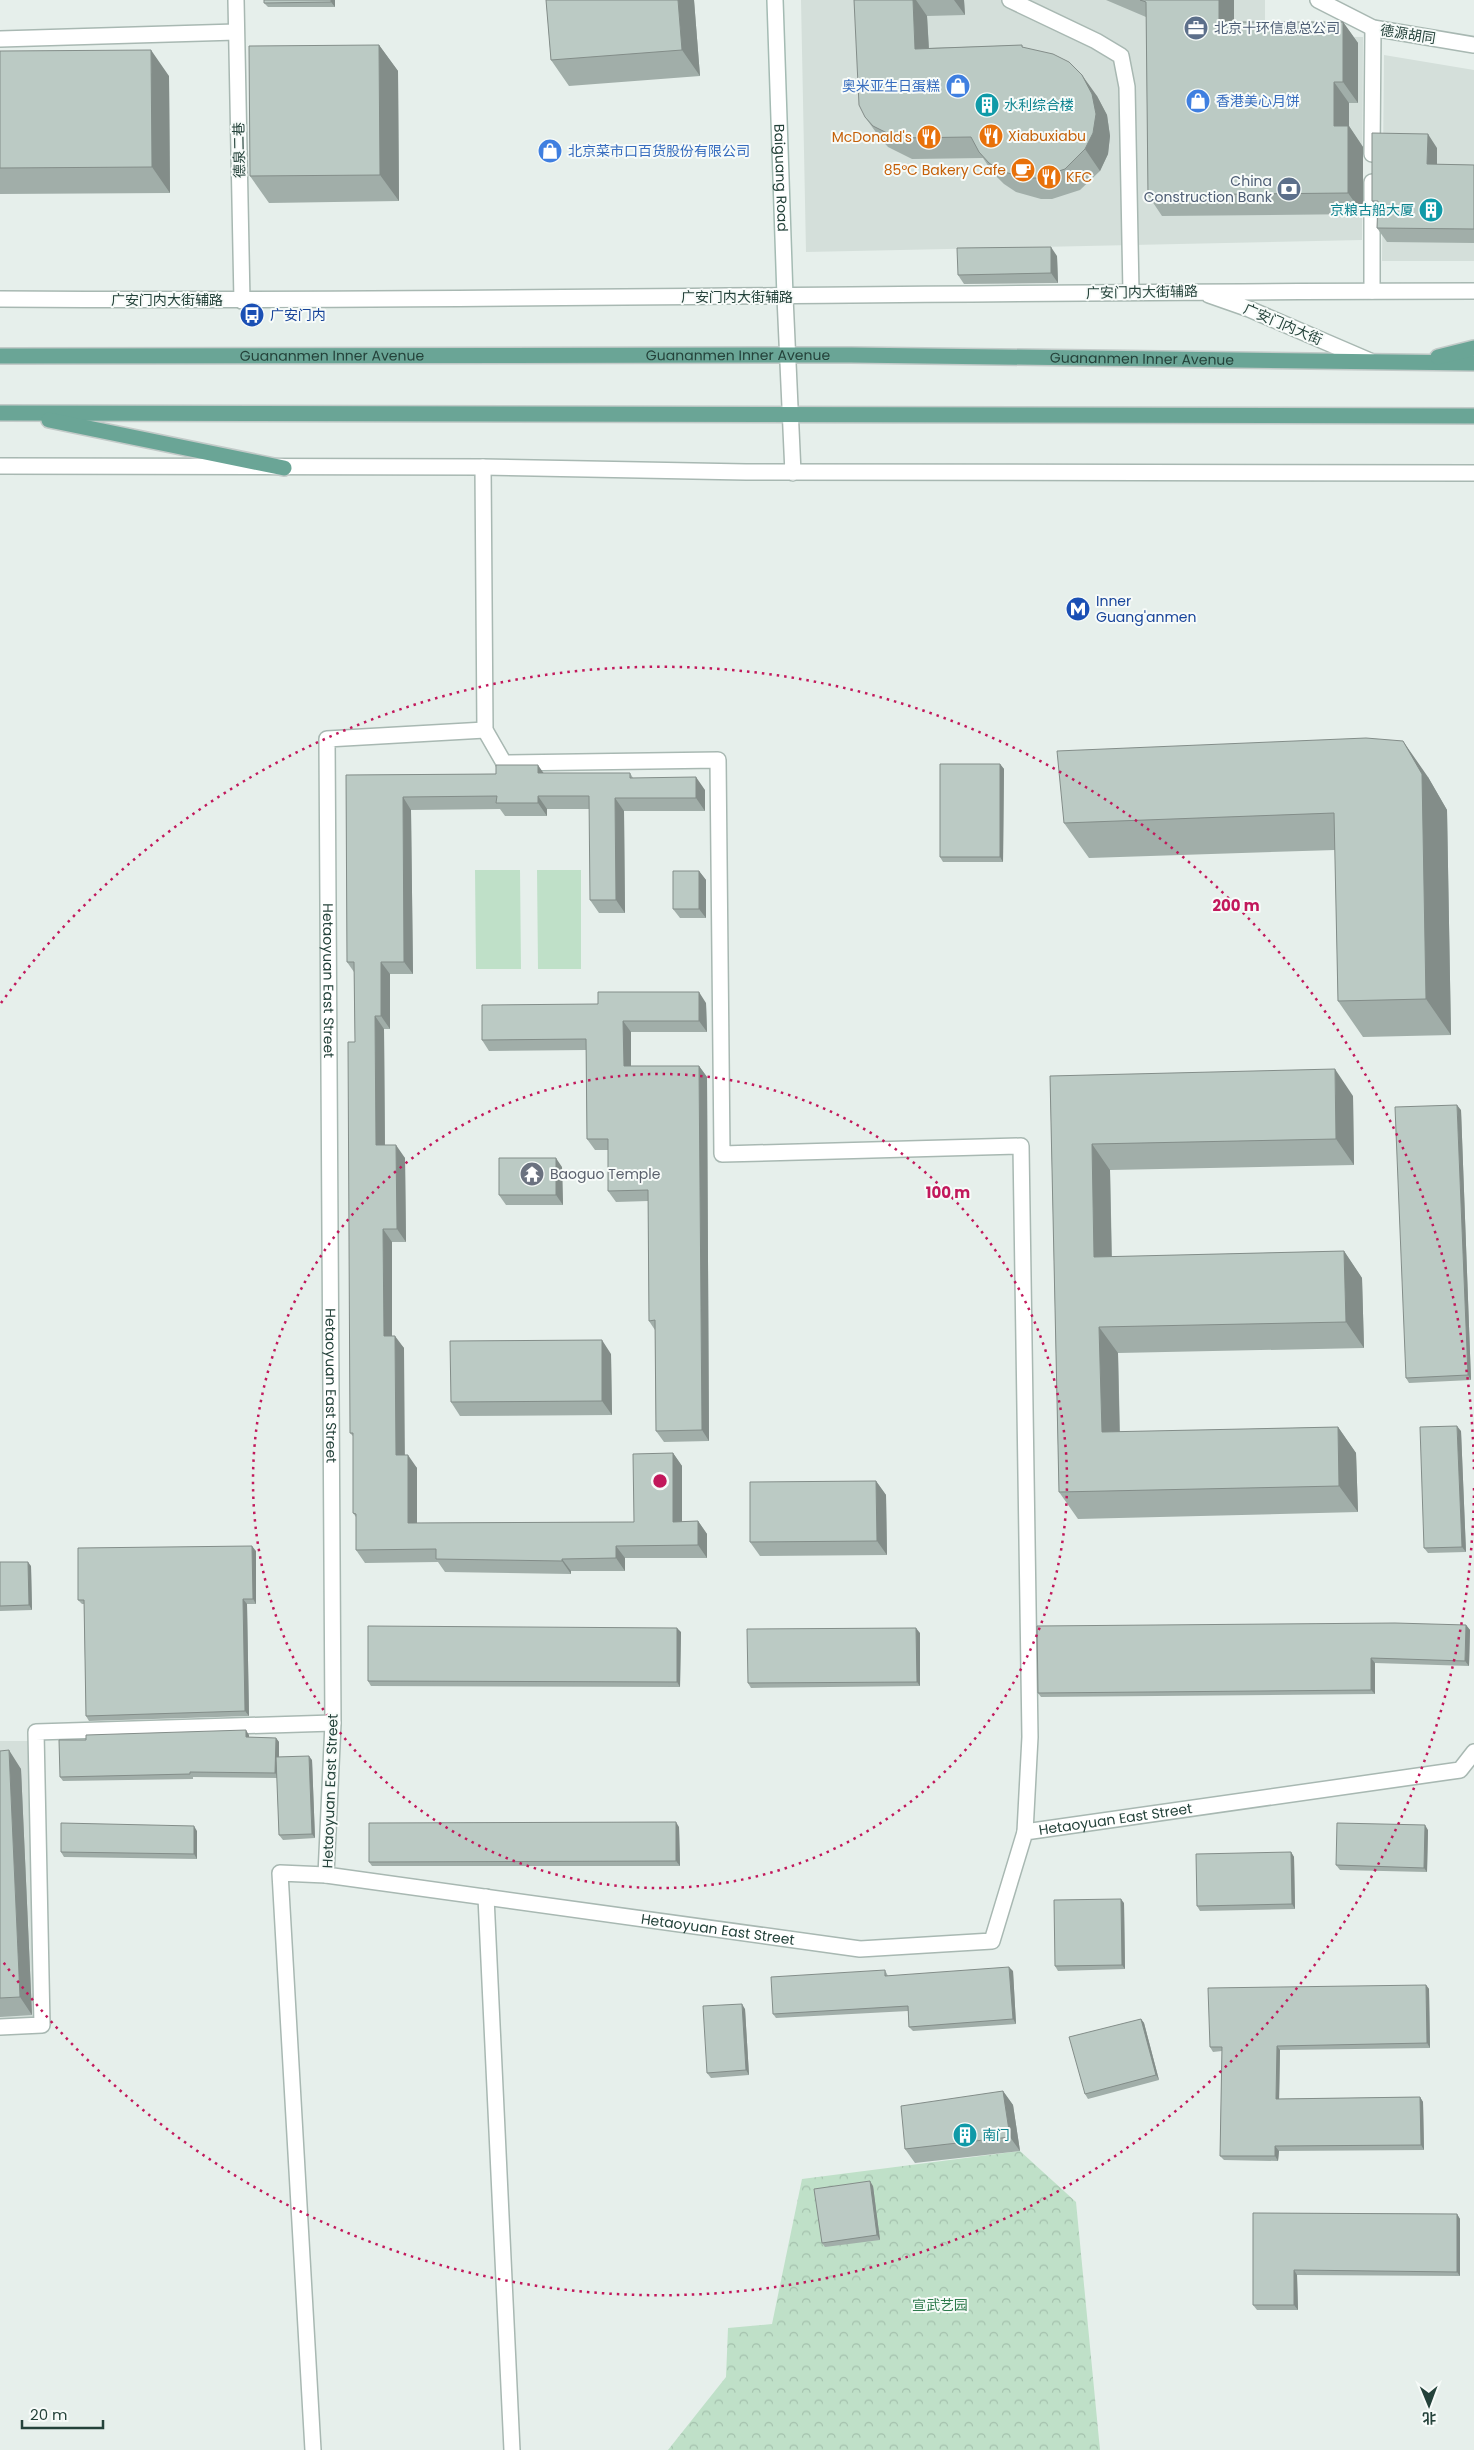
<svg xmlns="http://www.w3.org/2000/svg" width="1474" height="2450" font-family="Poppins,'Noto Sans SC',sans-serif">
<defs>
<pattern id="forest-crowns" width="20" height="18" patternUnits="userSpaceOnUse" patternTransform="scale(1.25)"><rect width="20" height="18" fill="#bfe0c8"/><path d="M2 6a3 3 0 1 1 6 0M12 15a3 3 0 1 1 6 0" fill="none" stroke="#a4c1ad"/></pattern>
</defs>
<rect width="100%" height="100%" fill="#e6efeb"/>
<path fill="#d4dfda" d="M801,0H1265V36L1363,37L1362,240L806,252Z
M1384,55L1474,70V261H1382Z
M0,1741H28L36,2019L0,2020Z"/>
<path fill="#bfe0c8" d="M475,870H520L521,969H476Z
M537,870H581V969H538Z"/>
<path fill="url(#forest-crowns)" d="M1020,2151L1076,2202L1100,2450H668L726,2377L728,2328L772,2324L802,2179Z"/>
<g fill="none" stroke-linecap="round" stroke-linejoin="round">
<defs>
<path id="service" d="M1010,0L1096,41L1121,56L1127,87L1131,292"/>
<g id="minor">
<path d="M236,0L242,301"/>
<path d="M1318,0L1373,28L1474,45"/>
<path d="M0,39L236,32"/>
<path d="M1372,154L1373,28"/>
<path d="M1372,291V182"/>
<path d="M483,467L485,730L504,763L718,760L722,1154L1021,1146L1030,1737L1025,1832"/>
<path id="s1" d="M485,730L327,739L333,1723L326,1875L860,1949L992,1941L1025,1832L1460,1770L1474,1752"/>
<path d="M486,1897L512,2450"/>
<path d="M0,2027L42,2025L36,1732L333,1723"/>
<path d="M313,2450L280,1873L326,1875"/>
</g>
<path id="tertiary" d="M1209,295L1249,309L1370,361
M785,297L793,473
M0,299C491,302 983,291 1474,291
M0,466L483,467L746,472L1474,473"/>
<g id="secondary">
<path id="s2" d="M775,0L785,297"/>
</g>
<g id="primary">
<path id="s3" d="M0,356L851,355L1474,363"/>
<path d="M1438,357L1474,348"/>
<path d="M0,413L1474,416"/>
<path d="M49,420L284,468"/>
</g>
</defs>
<use href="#service" stroke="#a8b8b2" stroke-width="18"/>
<use href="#minor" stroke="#a8b8b2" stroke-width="18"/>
<use href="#tertiary" stroke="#a8b8b2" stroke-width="18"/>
<use href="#secondary" stroke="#a4bbb3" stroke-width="18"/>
<use href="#primary" stroke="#c2cac8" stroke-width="18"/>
<use href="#service" stroke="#fff" stroke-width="15"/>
<use href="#minor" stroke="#fff" stroke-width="15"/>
<use href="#tertiary" stroke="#fff" stroke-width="15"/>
<use href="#secondary" stroke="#fff" stroke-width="15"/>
<use href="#primary" stroke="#6aa596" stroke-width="15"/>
</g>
<path fill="#a1aea9" d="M335,0V7H268L264,3Z
M546,0H694L700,76L569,86L551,60Z
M854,0H964L965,15L927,16L929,48L1022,45L1023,48L1097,96L1107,115L1110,136L1108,154L1100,171L1080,190L1052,199H1041L1016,192L1004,184L993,173L983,158L912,159L888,147L880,138L865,117Z
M1106,0H1234V22H1343L1358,43V103H1349V126L1363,147V214L1162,216L1148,195L1146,17Z
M379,45L398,71L399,201L269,203L250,176Z
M0,51L169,76L170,193L0,194Z
M1437,148V164L1474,165V243L1387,242L1377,228L1378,208L1372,201Z
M1057,256L1058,283L964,284L958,275Z
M1000,764L1004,769L1003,862H943L940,857Z
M630,773L633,778L705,790V811H624L625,913H599L590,900V809H547V816H505L500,809L411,810L413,974H390V1029H384L385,1145L405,1158L406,1242H392V1336L404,1348V1455L417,1468V1523L634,1522L673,1453L682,1466V1522L698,1521L707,1534V1558H625V1571H571V1574L445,1572L438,1562L365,1563L356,1550V1517L353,1513V1436L350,1433L355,1042L354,972L347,962L346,775Z
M1428,777L1447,810L1451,1035L1363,1037L1338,1001L1335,850L1089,858L1064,823Z
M699,871L706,880V918H680L673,909Z
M706,1003L707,1032H631V1066H699L707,1077L709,1441L664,1442L656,1431L655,1330L649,1321L648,1201L616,1202L608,1191V1150H595L587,1139L586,1050L489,1051L482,1040L598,1004Z
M1050,1076L1353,1096L1354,1165L1110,1170L1112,1257L1344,1251L1362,1278L1364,1348L1118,1353L1120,1432L1338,1427L1356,1453L1358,1512L1078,1519L1059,1492Z
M1461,1110L1471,1380L1409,1383L1406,1378Z
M562,1167L563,1205H506L499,1195Z
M611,1354L612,1415L460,1416L451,1402Z
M1461,1431L1466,1552L1428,1553L1424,1548Z
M876,1481L886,1495L887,1555L760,1556L750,1542Z
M256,1551V1604H247L249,1716L89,1721L86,1716L84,1604H82L78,1600Z
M0,1562L31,1566L32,1610L0,1611Z
M1466,1625L1470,1630L1469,1666L1375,1663V1694L1041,1697L1038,1693Z
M681,1632L680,1687L371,1686L368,1681Z
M920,1633V1686L751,1688L748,1683Z
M249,1735V1737L276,1738L279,1742V1757L312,1760L315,1838L283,1840L279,1835L277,1778L193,1777V1779L63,1781L60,1777Z
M0,1751L21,1769L32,2015L0,2017Z
M679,1827L680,1866H372L369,1862Z
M1428,1830L1427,1872L1340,1870L1336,1865Z
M197,1831V1859L64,1857L61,1852Z
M1291,1852L1294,1857L1295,1909L1200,1911L1197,1906Z
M1124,1903L1125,1969L1058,1971L1055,1966Z
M885,1970L888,1976L1013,1971L1016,2024L913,2031L909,2027L908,2011L776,2018L773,2014Z
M1426,1985L1429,1989L1430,2048L1280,2050L1279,2099L1420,2097L1423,2102L1424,2150L1279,2151L1278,2161L1224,2160L1220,2156L1222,2051L1213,2052L1210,2047Z
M745,2009L749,2075L711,2078L707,2073Z
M1141,2019L1144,2023L1159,2080L1088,2099L1085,2094Z
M1003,2091L1013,2105L1020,2151L915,2163L905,2149Z
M873,2186L880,2240L825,2247L822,2243Z
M1253,2213L1457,2214L1460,2219V2276L1297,2275L1298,2310H1257L1253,2305Z"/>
<path fill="#838d89" d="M331,0H335V7L331,2Z
M678,0H694L700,76L682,50Z
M913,0H916L927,16L930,70L915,49Z
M954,0H964L965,15Z
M1219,0H1234V43L1219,22Z
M1343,22L1358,43V103L1343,82Z
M379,45L398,71L399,201L380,175Z
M151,50L169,76L170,193L152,167Z
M1082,75L1097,96L1107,115L1110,136L1108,154L1100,171L1085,149Z
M1334,82L1349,103V126L1363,147V214L1348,193L1334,126Z
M1428,134L1437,148V178L1427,164Z
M1051,247L1057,256L1058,283L1051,273Z
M1403,741L1428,777L1447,810L1451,1035L1426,999Z
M1000,764L1004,769L1003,862L1000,857Z
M538,765L547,778L538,773Z
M696,777L705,790V811L696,798Z
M538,796L547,809V816L538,803Z
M403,797L411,810L413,974L404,962Z
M615,798L624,811L625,913L616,900Z
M699,871L706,880V918L699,909Z
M381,962L390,974V1029L381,1016Z
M699,992L706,1003L707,1032L699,1021Z
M375,1016L384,1029L385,1158L376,1145Z
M623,1021L631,1032V1077L624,1066Z
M699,1066L707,1077L709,1441L702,1430Z
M1335,1069L1353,1096L1354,1165L1336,1139Z
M1457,1105L1461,1110L1471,1380L1468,1375Z
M1092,1144L1110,1170L1112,1283L1094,1257Z
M396,1145L405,1158L406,1242L397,1229Z
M556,1158L562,1167L563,1205L556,1195Z
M383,1229L392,1242V1348L384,1336Z
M1344,1251L1362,1278L1364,1348L1346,1322Z
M1099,1327L1118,1353L1120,1458L1102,1432Z
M395,1336L404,1348L405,1468L396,1455Z
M602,1340L611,1354L612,1415L602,1401Z
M1457,1426L1461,1431L1466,1552L1462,1547Z
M1338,1427L1356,1453L1358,1512L1339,1486Z
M673,1453L682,1466V1534L673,1522Z
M408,1455L417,1468V1536L408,1523Z
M876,1481L886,1495L887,1555L877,1541Z
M698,1521L707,1534V1558L698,1545Z
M252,1546L256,1551V1604L253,1599Z
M616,1546L625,1558V1571L616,1558Z
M562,1559L571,1571V1574L562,1561Z
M28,1562L31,1566L32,1610L29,1605Z
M243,1599L247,1604L249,1716L245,1711Z
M1466,1625L1470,1630L1469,1666L1465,1661Z
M677,1628L681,1632L680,1687L677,1682Z
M916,1628L920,1633V1686L917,1682Z
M1371,1658L1375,1663V1694L1371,1690Z
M246,1730L249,1735V1742L246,1737Z
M276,1738L279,1742V1778L275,1773Z
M9,1750L21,1769L32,2015L20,1997Z
M309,1756L312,1760L315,1838L312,1834Z
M676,1822L679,1827L680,1866L676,1861Z
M1425,1825L1428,1830L1427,1872L1424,1868Z
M194,1826L197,1831V1859L194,1854Z
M1291,1852L1294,1857L1295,1909L1292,1904Z
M1121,1899L1124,1903L1125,1969L1122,1965Z
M1009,1967L1013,1971L1016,2024L1013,2019Z
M1426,1985L1429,1989L1430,2048L1427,2043Z
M742,2004L745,2009L749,2075L746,2070Z
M1141,2019L1144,2023L1159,2080L1156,2075Z
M1277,2046L1280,2050L1279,2104L1276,2099Z
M1003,2091L1013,2105L1020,2151L1010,2137Z
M1420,2097L1423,2102L1424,2150L1421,2145Z
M1275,2146L1279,2151L1278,2161L1275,2156Z
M870,2181L873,2186L880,2240L877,2235Z
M1457,2214L1460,2219V2276L1457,2272Z
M1294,2270L1297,2275L1298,2310L1294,2305Z"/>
<path fill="#bbcac4" stroke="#838d89" d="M264,0H331V2L264,3Z
M546,0H678L682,50L551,60Z
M854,0H913L915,49L1022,45V47L1053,54L1069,62L1082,75L1092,94L1096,114L1093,133L1085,149L1065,169L1038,178H1026L1001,171L989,163L979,152L971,137L897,138L873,126L865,117L859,105Z
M1140,0H1219V22H1343V82H1334V126H1348V193L1148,195L1146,2Z
M379,45L380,175L250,176L249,46Z
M151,50L152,167L0,168V51Z
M1372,133L1428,134L1427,164L1474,165V229L1377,228L1378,201H1372Z
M1051,247V273L958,275L957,248Z
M1366,738L1403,741L1422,774L1426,999L1338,1001L1334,813L1064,823L1057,751Z
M940,764H1000V857H940Z
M496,765H538V773H630V778L696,777V798H615L616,900H590L589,796H538V803H496L497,796L403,797L404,962H381V1016H375L376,1145H396L397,1229H383L384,1336H395L396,1455H408V1523L634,1522L633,1454L673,1453V1522L698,1521V1545L616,1546V1558L562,1559V1561L436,1559V1549L356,1550V1514L353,1513V1433H350L348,1042H355L354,962H347L346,775L496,774Z
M673,871H699V909H673Z
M598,992H699V1021H623L624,1066H699L702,1430L656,1431L655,1320L649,1321L648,1190L608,1191V1139H587L586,1039L482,1040V1005L598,1004Z
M1335,1069L1336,1139L1092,1144L1094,1257L1344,1251L1346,1322L1099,1327L1102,1432L1338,1427L1339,1486L1059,1492L1050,1076Z
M1457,1105L1468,1375L1406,1378L1395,1107Z
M499,1158H556V1195H499Z
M602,1340V1401L451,1402L450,1341Z
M1457,1426L1462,1547L1424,1548L1420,1427Z
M876,1481L877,1541L750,1542V1482Z
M252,1546L253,1599H243L245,1711L86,1716L84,1600H78V1548Z
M0,1562H28L29,1605L0,1606Z
M1395,1623L1466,1625L1465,1661L1371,1658V1690L1038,1693L1037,1626Z
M368,1626L677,1628V1682L368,1681Z
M916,1628L917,1682L748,1683L747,1629Z
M246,1730V1737L276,1738L275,1773L190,1772V1774L60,1777L59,1740H86V1735Z
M9,1750L20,1997L0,1998V1751Z
M309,1756L312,1834L279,1835L276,1757Z
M676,1822V1861L369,1862V1823Z
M61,1823L194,1826V1854L61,1852Z
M1337,1823L1425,1825L1424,1868L1336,1865Z
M1291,1852L1292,1904L1197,1906L1196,1854Z
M1121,1899L1122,1965L1055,1966L1054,1900Z
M1009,1967L1013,2019L909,2027L908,2006L773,2014L771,1977L885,1970V1976Z
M1426,1985L1427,2043L1277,2046L1276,2099L1420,2097L1421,2145L1275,2146V2156H1220L1222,2047H1210L1208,1988Z
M742,2004L746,2070L707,2073L703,2006Z
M1141,2019L1156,2075L1085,2094L1069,2037Z
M1003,2091L1010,2137L905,2149L901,2106Z
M870,2181L877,2235L822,2243L814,2189Z
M1253,2213L1457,2214V2272L1294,2270V2305H1253Z"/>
<g fill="none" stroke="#c2185b" stroke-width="2.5" stroke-dasharray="2.5 5">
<circle cx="660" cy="1481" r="407"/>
<path d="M1474 1488A814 814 0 0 1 1 1959M1 1003A814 814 0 0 1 1474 1474"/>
</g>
<defs>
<symbol id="office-disc" viewBox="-11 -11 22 22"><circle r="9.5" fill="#5c6f8a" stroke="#f7fbf9"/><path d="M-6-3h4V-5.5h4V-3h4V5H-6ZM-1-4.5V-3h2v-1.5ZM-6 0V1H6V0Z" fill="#fff"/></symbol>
<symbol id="shop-disc" viewBox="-11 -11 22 22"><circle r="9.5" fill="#3f7fe0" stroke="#f7fbf9"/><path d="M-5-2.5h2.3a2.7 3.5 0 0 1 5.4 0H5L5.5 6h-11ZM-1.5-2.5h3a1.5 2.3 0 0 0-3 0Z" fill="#fff"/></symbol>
<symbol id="building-disc" viewBox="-11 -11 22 22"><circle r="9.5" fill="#0f9aa8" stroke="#f7fbf9"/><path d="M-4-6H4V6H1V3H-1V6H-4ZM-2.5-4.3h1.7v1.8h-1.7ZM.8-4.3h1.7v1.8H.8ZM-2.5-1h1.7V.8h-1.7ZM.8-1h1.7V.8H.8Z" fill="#fff"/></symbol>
<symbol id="restaurant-disc" viewBox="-11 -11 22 22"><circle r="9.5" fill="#e8710a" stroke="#f7fbf9"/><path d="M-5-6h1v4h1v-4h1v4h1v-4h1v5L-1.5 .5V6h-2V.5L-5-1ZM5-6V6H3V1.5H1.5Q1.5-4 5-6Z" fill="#fff"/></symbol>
<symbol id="cafe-disc" viewBox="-11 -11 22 22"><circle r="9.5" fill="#e8710a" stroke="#f7fbf9"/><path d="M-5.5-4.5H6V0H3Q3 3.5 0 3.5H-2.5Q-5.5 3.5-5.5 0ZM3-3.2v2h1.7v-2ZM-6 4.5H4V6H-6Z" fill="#fff"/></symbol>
<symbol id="bank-disc" viewBox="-11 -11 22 22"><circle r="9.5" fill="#5c6f8a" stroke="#f7fbf9"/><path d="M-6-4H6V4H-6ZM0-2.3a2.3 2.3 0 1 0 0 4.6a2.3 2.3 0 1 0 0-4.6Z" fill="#fff"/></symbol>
<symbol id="bus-disc" viewBox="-11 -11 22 22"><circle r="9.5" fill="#1a4fb4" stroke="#f7fbf9"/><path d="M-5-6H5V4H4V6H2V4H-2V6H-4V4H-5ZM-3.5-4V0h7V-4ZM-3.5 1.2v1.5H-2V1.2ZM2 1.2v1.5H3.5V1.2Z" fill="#fff"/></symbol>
<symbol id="metro-disc" viewBox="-11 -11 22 22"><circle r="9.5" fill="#1a4fb4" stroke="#f7fbf9"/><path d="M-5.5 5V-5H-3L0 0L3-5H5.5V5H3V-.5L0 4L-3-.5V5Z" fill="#fff"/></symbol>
<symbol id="temple-disc" viewBox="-11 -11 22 22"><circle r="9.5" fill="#6b7280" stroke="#f7fbf9"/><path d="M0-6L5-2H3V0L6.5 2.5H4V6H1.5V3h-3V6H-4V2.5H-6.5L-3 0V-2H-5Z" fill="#fff"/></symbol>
</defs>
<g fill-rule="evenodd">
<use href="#office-disc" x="1182" y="14" width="28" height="28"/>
<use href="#shop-disc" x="944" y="72" width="28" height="28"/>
<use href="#shop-disc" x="1184" y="87" width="28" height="28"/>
<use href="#building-disc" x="973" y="91" width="28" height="28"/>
<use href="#restaurant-disc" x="977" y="122" width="28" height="28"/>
<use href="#restaurant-disc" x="915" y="123" width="28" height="28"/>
<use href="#shop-disc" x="536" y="137" width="28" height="28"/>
<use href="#cafe-disc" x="1009" y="156" width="28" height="28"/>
<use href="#restaurant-disc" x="1035" y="163" width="28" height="28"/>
<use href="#bank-disc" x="1275" y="175" width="28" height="28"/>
<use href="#building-disc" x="1417" y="196" width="28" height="28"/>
<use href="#bus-disc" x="238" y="301" width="28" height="28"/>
<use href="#metro-disc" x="1064" y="595" width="28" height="28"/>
<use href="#temple-disc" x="518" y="1160" width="28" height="28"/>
<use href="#building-disc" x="951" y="2121" width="28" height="28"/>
</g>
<g text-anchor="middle" stroke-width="4" stroke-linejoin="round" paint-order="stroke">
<g font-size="14" fill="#4e5e75" stroke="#f7fbf9" text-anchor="start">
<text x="1214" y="33">北京十环信息总公司</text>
<text x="1272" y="186" text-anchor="end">China<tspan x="1272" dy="16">Construction Bank</tspan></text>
</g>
<g font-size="14" fill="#24423a" stroke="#f7fbf9">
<text transform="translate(1408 34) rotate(9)" y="5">德源胡同</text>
<text transform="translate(239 150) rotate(-91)" y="5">德泉二巷</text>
<text dy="5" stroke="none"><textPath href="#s2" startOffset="178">Baiguang Road</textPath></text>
<text transform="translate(1142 292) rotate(-1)" y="5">广安门内大街辅路</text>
<text x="737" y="302">广安门内大街辅路</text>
<text x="167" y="305">广安门内大街辅路</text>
<text transform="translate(1283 324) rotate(23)" y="5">广安门内大街</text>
<text dy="5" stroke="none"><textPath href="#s3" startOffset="332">Guananmen Inner Avenue</textPath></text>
<text dy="5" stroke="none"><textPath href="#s3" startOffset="738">Guananmen Inner Avenue</textPath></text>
<text dy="5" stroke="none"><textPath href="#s3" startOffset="1142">Guananmen Inner Avenue</textPath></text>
<text dy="5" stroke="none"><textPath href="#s1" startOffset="400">Hetaoyuan East Street</textPath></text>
<text dy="5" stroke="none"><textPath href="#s1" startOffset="805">Hetaoyuan East Street</textPath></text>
<text transform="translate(330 1791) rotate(-88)" y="5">Hetaoyuan East Street</text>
<text dy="5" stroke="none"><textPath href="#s1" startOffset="2171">Hetaoyuan East Street</textPath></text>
<text dy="5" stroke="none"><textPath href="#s1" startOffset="1690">Hetaoyuan East Street</textPath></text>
</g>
<g font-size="14" fill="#366cbe" stroke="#f7fbf9" text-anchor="start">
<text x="940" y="91" text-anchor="end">奥米亚生日蛋糕</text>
<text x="1216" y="106">香港美心月饼</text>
<text x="568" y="156">北京菜市口百货股份有限公司</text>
</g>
<g font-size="14" fill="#0d838f" stroke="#f7fbf9" text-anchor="start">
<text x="1004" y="110">水利综合楼</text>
<text x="1414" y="215" text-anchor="end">京粮古船大厦</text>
<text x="982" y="2140">南门</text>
</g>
<g font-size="14" fill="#c56008" stroke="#f7fbf9" text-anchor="start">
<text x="1008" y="141">Xiabuxiabu</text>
<text x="912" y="142" text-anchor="end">McDonald's</text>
<text x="1006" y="175" text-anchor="end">85°C Bakery Cafe</text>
<text x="1066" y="182">KFC</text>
</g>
<g font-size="14" fill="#164399" stroke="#f7fbf9" text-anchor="start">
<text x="270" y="320">广安门内</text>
<text x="1096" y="606">Inner<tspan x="1096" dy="16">Guang'anmen</tspan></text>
</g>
<g font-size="14" fill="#5b616d" stroke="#f7fbf9" text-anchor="start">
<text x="550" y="1179">Baoguo Temple</text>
</g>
<g font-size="14" fill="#2d7a4b" stroke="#f7fbf9">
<text x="940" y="2310">宣武艺园</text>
</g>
</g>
<circle cx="660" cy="1481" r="8" fill="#c2185b" stroke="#f7fbf9" stroke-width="2.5"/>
<g font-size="15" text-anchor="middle" font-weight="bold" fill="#c2185b" stroke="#f7fbf9" stroke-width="4" stroke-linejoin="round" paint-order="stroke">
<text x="1236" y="911">200 m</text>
<text x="948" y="1198">100 m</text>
</g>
<g transform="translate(1429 2405) rotate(179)" stroke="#f7fbf9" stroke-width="4" paint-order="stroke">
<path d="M0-4L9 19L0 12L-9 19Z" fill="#24423a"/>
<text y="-8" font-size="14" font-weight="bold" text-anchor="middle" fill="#24423a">北</text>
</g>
<path d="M22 2420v8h81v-8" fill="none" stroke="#24423a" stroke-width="2.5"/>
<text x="30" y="2420" font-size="15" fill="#24423a" stroke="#f7fbf9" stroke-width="4" paint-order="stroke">20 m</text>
</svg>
